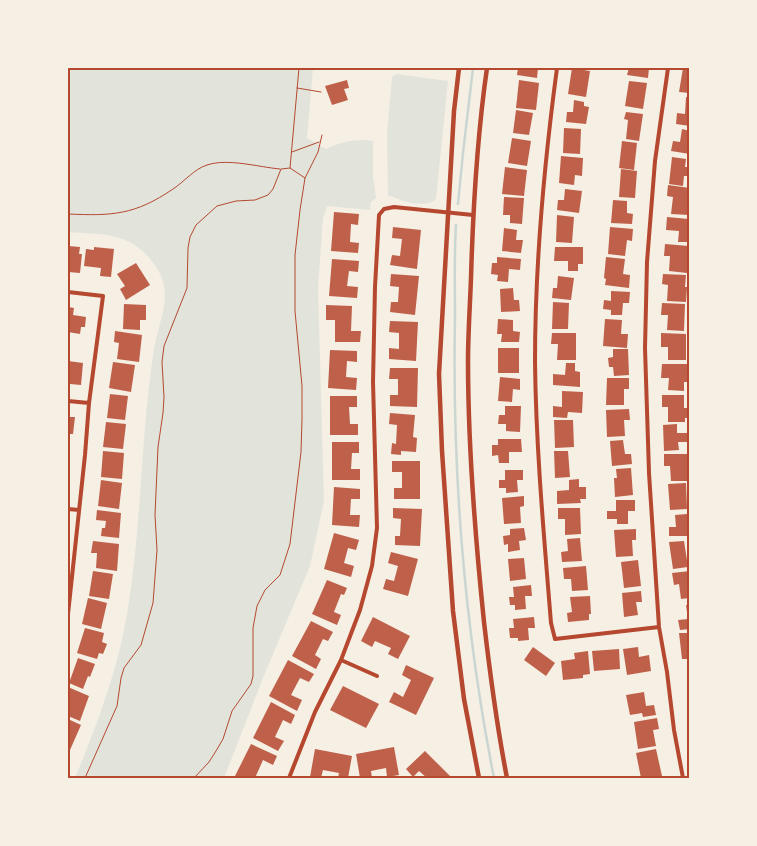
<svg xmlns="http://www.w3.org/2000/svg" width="757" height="846" font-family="'Zilla Slab',serif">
<rect width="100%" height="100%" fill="#f6efe4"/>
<path fill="#e2e4dc" d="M68,68H313L307,138L326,149C342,142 355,138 373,141V176L376,198L371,202L370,210L327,206L323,218L318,287L324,501L310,566L265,673L224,778H75C96,727 116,675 126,620C142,531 140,439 154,349C158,323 173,297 159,272C136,232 108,235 68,232Z
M396,74L448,81L436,199C429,206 413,204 404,201C398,200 394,196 388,196L387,133L392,77Z"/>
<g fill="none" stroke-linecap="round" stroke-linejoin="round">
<path stroke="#c9d6d2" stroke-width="2.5" d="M458,204L463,153L473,68
M456,225C454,256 455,286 455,316C452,471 464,626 494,778"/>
</g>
<path fill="#bf614a" d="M518,68H538L537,78L517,75Z
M572,68L590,71L586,97L568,94Z
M629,68H649L648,78L627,75Z
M683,68H690V93L679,92Z
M347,80L349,88L344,89L348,100L332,105L325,86Z
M519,80L539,83L536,110L516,108Z
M629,81L647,83L643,109L625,106Z
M686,97L690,98V126L676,124L677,113L685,114Z
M574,100L584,102V106L589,107L586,124L566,122L567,112H573Z
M516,110L533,113L529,135L513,133Z
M626,112L643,114L639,141L626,139L628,120L624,119Z
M564,128L581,129L580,154L563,153Z
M682,129L690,131V154L671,151L673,141L680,142Z
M512,138L531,141L527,166L508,163Z
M622,141L637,143L634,170L619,168Z
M561,156L583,158L582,176L575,175L574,185L559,183Z
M672,157L686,159L685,167H690L689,176H684L683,186L669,184Z
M505,167L527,170L524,196L502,194Z
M621,169L637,171L635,198L619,197Z
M668,185L690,188L689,215L671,214L673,197L667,196Z
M565,189L582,191L579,213L557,210L558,200H564Z
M504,197L524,198L522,224L510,223V215H503Z
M613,200L627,201V213L633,214L632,224L611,223Z
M334,212L359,214L358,225L351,224L350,242L359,243L358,253L331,251Z
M557,215L574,217L572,243L556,242Z
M667,217L689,219L688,242H678L679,231L666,230Z
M393,227L421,230L417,269L390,265L392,255L400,256L402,239L392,238Z
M610,227L633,229L632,241L627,240L625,256L608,254Z
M504,228L517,230L516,240H523L521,253L502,251Z
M665,244L689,246L687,273L669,271L670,256H664Z
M68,246L80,247L79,254H82L80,273L68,272Z
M94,247L114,249L111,277L100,276L101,268L84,266L86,249L94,250Z
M555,247H583V264H578V271H568V261H554Z
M497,257L521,259L520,270L509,269L508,282L497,281L498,275L491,274L492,263H497Z
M606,257L625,259L623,274L630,275L629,288L605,285L606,279L604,278Z
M332,259L359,261L358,272L349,271L347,286L358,287L357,298L329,296Z
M136,263L150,285L126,300L120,289L125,286L117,274Z
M391,274L419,276L415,315L390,312L391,302H398L399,287L390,286Z
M663,274L686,275L685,287H687L686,302L667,301L668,285L662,284Z
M558,276L574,278L571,300L552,298L553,288H557Z
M513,288L514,300H519L520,311L501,312L500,289Z
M611,291L630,292L629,303H623L622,315H611V310L603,309L604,300L611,301Z
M553,302L569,303L568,329H552Z
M662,303L685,304L684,331L667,330L668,315H661Z
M124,304L146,305V320H140V330L123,329Z
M326,305L352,306L351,331H361L360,342H335V320H326Z
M68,307L74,308L73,315L86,317L85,327H81L80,334L68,332Z
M498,319L513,320V331L520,332L519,342H501L502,334H497Z
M605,319L622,320L621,334H628L627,348L603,346Z
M390,321L418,322L416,361L389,359V348L399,349V333L389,332Z
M115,331L142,335L139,362L117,359L119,343L114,342Z
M552,333H576V360H557L558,344H551Z
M661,333L686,334V360H668V347H661Z
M498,348H519V373H498Z
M613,349H628L629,375L614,376L613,367H609L608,358L613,357Z
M330,350L357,351V362L347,361L346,377L357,378L356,390L328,388Z
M68,361L83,363L81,385L70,384V379H68Z
M113,362L135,365L131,392L109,388Z
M566,363H575V371L580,372V387L553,385V374L565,375Z
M662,364H688L687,382H684V391L668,390L669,378H661Z
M390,368H418L417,407L390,406V395H398V379H389Z
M500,377L520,379V390L513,389L512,402L498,401Z
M607,378H629V389H624V405H606Z
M562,391L583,392L582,413L568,412L567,418L553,417V406L562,407Z
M110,394L128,396L125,420L107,418Z
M662,395H684V408H689V418H685V422H668V407H662Z
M330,396H357V407H349L350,424H358V435H330Z
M505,406H521L520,432L506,431V424H498L499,415H505Z
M629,409L630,420H624L625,436L607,437L606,410Z
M390,413L415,415L413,437L417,438L416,452L401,451V455L391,454L392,443L396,444L397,425L389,424Z
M68,417H75L73,434H68Z
M554,420H573L574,447L555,448Z
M106,422L126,424L123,449L103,447Z
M677,424V433H688V442H678L679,450L664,451L663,425Z
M498,439H521L522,452H509V463H499L498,455L492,456V445H498Z
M623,440L625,454H631L632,464L612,466L610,441Z
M332,442H359V453H352L351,469H360V480H332Z
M103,451L124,453L122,479L101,477Z
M554,451H568L570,477L555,478Z
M664,454H687V481H671L670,466H664Z
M392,461H420V499H394V488H402V472H392Z
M631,468L633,495L615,497L614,478H617L616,469Z
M505,470H523V480H517L518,492L506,493V488H499V480H505Z
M579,479V487H586V499H580L581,503L557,504V491L569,490V480Z
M101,480L122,483L119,509L98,506Z
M686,483L687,509L670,510L668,484Z
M334,487L360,489V499H351L350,515H360L359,527L332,525Z
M524,496V506L520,507L521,523L504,524L502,498Z
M616,500H635V511H628V524H617V519H607V511H616Z
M393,508L422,509L420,546L395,545V536H400L401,519L393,518Z
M558,508H580L581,534L565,535V519H558Z
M97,510L121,513L119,538L101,536L102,528H105L106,521L96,520Z
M687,514L688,519H690V536H669V527H676L675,515Z
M524,528L526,540L519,541L520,550L508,552V544L504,545L503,536L510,535V529Z
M636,529V540H632L633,556L616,557L614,530Z
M334,533L359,540L356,550L348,548L344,563L354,566L351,577L324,569Z
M580,538L582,561L562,562L561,552L568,551L567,539Z
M93,541L119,544L117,571L96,568L97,553H91Z
M684,541L688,567L673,569L669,542Z
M391,552L418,559L408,596L383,589L386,579L394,581L398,566L388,563Z
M524,558L526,579L510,581L508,559Z
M638,560L641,586L624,588L621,562Z
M586,566L588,590L572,591L571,579H564L563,568Z
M93,571L113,574L109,599L89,596Z
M690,571V598L681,599L679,584L674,585L672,573Z
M327,580L347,588L344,595L341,594L334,612L341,615L337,625L312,614Z
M531,585L532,596H525L526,609L515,610V605H510L509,597H514L513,587Z
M641,591L642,602H636L638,615L624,617L622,593Z
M590,596L591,614H589V620L568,622L567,613L572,612L570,597Z
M88,598L107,603L101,629L82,624Z
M686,605H690V629L680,630L678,620L688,619Z
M373,617L410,636L398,659L388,654L391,648L375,641L372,647L361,641Z
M534,617L535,628H528L529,640L518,641V638H510L509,628H514L513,619Z
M311,621L333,632L328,641L323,639L315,655L321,659L316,669L292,656Z
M85,628L104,633L102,642L107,644L103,654L99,653L97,659L77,653Z
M679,633H690V659H682Z
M533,647L555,663L546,676L524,660Z
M638,647L639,657L649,655L651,671L627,675L623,649Z
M619,649L620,669L594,671L592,651Z
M588,651L590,674L583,675V678L563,680L561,661L575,659L574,653Z
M78,658L95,664L90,677L88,676L83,689L69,683Z
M288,660L314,674L309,682L300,678L291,695L302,700L297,711L269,696Z
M406,665L434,678L416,715L389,702L394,692L403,697L411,680L402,675Z
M343,686L379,704L366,728L330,710Z
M68,687L89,696L80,721L68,716Z
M644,692L646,706L654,705L656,715L643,717L642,713L630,715L626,695Z
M271,702L295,715L291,724L283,720L275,737L284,741L278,751L253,738Z
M657,718L659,729L653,730L656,746L638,749L634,722Z
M68,719L81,725L70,750L68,749Z
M251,744L277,756L273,765L263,760L255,778H234Z
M394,747L399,775L387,777L386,768L371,771L372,778H360L356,754Z
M315,749L352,756L348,778H338L339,773L323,770L321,778L310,777Z
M656,749L662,776L641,778L636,753Z
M425,751L452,778H427L419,771L413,777L406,769Z"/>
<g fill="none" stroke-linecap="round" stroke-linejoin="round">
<path stroke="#b5482f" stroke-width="1" d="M299,68L290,168L305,178
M315,68H321
M297,88L321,92
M292,152L319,142
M68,214C112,216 135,215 173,189C184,182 194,169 207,165C228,158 258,167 280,169
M85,778L117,706L121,678L124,668L141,645L153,603L157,550L155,515L158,447L163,413L164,397L162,362L164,346L187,288L188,248L190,237L196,225L217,206L236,201L255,200L268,195L273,189L281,169L290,168
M194,778L209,762L216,751L223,739L232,711L251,684L253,676V628L257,606L265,590L280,575L290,544L301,452L302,419V386L295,311V255L300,210L305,178L318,152L322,135"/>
<path stroke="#b5482f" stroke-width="4" d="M557,68C544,165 535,263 535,362C536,449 544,536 551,623L555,639L659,627
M668,68L655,161L647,262L645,348L649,473L659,627L667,672L674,730L683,778
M68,292L103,296L89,403L85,455L68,614
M68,401L89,403
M68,509L79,510
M341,660L377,676
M289,778L315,712L341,660L360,610L372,566L377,528L373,382L375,287L379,215L384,209L394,207L473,215"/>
<path stroke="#b5482f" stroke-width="4.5" d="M459,68L454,111L439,374L442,451L453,611L464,699L479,778
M487,68C477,137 473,208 471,278C470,306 468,334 468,361C468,448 475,535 484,622C490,674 497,727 507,778"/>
</g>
<rect width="757" height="846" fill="none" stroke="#f6efe4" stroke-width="138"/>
<rect x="69" y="69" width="619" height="708" fill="none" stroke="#b5482f" stroke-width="2"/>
</svg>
